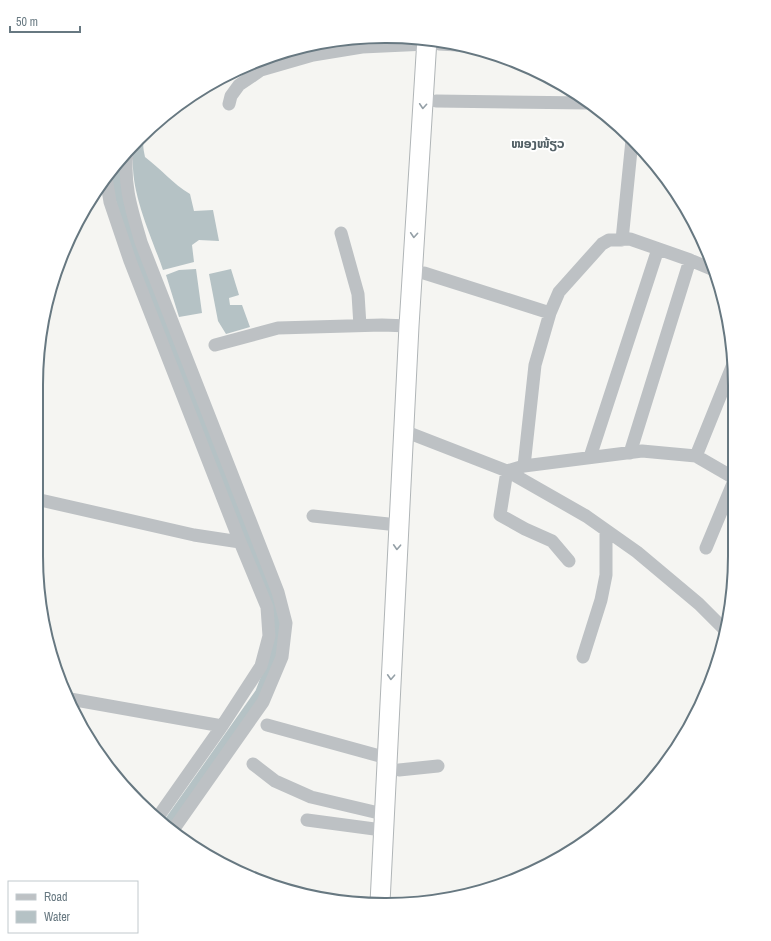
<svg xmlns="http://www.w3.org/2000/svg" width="771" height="941" font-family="'Archivo Narrow','Noto Sans Lao',sans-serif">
<rect width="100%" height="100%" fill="#f5f5f2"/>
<path fill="#b5c2c5" d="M149,131C141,139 143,147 145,157C161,169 173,184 190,194L194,211L213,210L219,241L199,240L192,245L194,262L163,270C151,235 131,195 133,158C133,154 132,149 133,145C135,139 144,135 149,131Z
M196,269L202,313L179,317L166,275L179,270Z
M231,269L239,295L229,298L230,305H242L250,327L226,334L218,321L209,274Z"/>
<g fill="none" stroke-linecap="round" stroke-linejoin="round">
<path stroke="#b5c2c5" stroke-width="10" d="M117,164L116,180L125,217L164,327L268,586L277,624L273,659L260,693L167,825"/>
<defs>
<path id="highway" d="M380,903L409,326L427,39"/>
</defs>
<use href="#highway" stroke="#b0b5b7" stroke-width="21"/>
<path stroke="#bdc1c4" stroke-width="13" d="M439,44L457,45
M436,101L588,103
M229,104L231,96L239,85L261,70L313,55L362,47L427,44
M127,153C123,185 132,211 141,242L278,592L286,623L282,657L263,702L173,830
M106,177L110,202L130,261L240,542L267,607L269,636L261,666L222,726L158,817
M341,233L358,294L360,326
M622,240L632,140
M424,273L550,313L535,365L524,466
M550,313L559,292L602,244L609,240L630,239L690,260L714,270
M215,345L278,328L382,325L409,326
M404,431L507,471L586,516L637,552L699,604L726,631
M630,453L690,260
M696,456L734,362
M590,457L658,249
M36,499L194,535L240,542
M313,516L398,525
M706,548L734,481
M569,561L552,541L525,529L500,515L507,471L524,466L642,451L696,456L734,478
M583,657L601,600L606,575V531
M70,699L222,726
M267,725L387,758
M253,764L275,781L311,797L383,814
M399,770L438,766
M307,820L382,830"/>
<use href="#highway" stroke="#fff" stroke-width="19"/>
</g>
<defs><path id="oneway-chevron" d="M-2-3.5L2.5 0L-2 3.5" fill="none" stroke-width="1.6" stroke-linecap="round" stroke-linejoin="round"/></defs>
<g stroke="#95a0a7">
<use href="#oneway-chevron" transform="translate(423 106) rotate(94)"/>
<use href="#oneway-chevron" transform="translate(414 235) rotate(94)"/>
<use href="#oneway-chevron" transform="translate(397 547) rotate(93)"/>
<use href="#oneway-chevron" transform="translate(391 677) rotate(93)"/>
</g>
<g text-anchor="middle" stroke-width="4" stroke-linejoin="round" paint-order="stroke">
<g font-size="13" font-weight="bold" fill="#546167" stroke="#fff">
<text x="538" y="148">ໜອງໜ້ຽວ</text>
</g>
</g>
<path d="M0 0H771V941H0ZM385 43H386A342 342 0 0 1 728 385V556A342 342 0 0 1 386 898H385A342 342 0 0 1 43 556V385A342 342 0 0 1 385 43Z" fill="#fff" fill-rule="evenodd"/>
<path fill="none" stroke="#677881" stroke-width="2" d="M385 43H386A342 342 0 0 1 728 385V556A342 342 0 0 1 386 898H385A342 342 0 0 1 43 556V385A342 342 0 0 1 385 43Z"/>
<rect x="8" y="881" width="130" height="52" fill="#ffffff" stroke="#c2c9cd"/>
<rect x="16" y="894" width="20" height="6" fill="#bdc1c4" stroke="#c2c9cd"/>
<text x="44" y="901" font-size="12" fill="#677881">Road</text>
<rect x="16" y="911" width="20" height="12" fill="#b5c2c5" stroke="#c2c9cd"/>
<text x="44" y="921" font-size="12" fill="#677881">Water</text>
<path d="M10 26v6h70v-6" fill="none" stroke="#677881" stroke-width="2"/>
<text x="16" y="26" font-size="12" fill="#677881" stroke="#ffffff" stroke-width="3" paint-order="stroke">50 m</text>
</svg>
